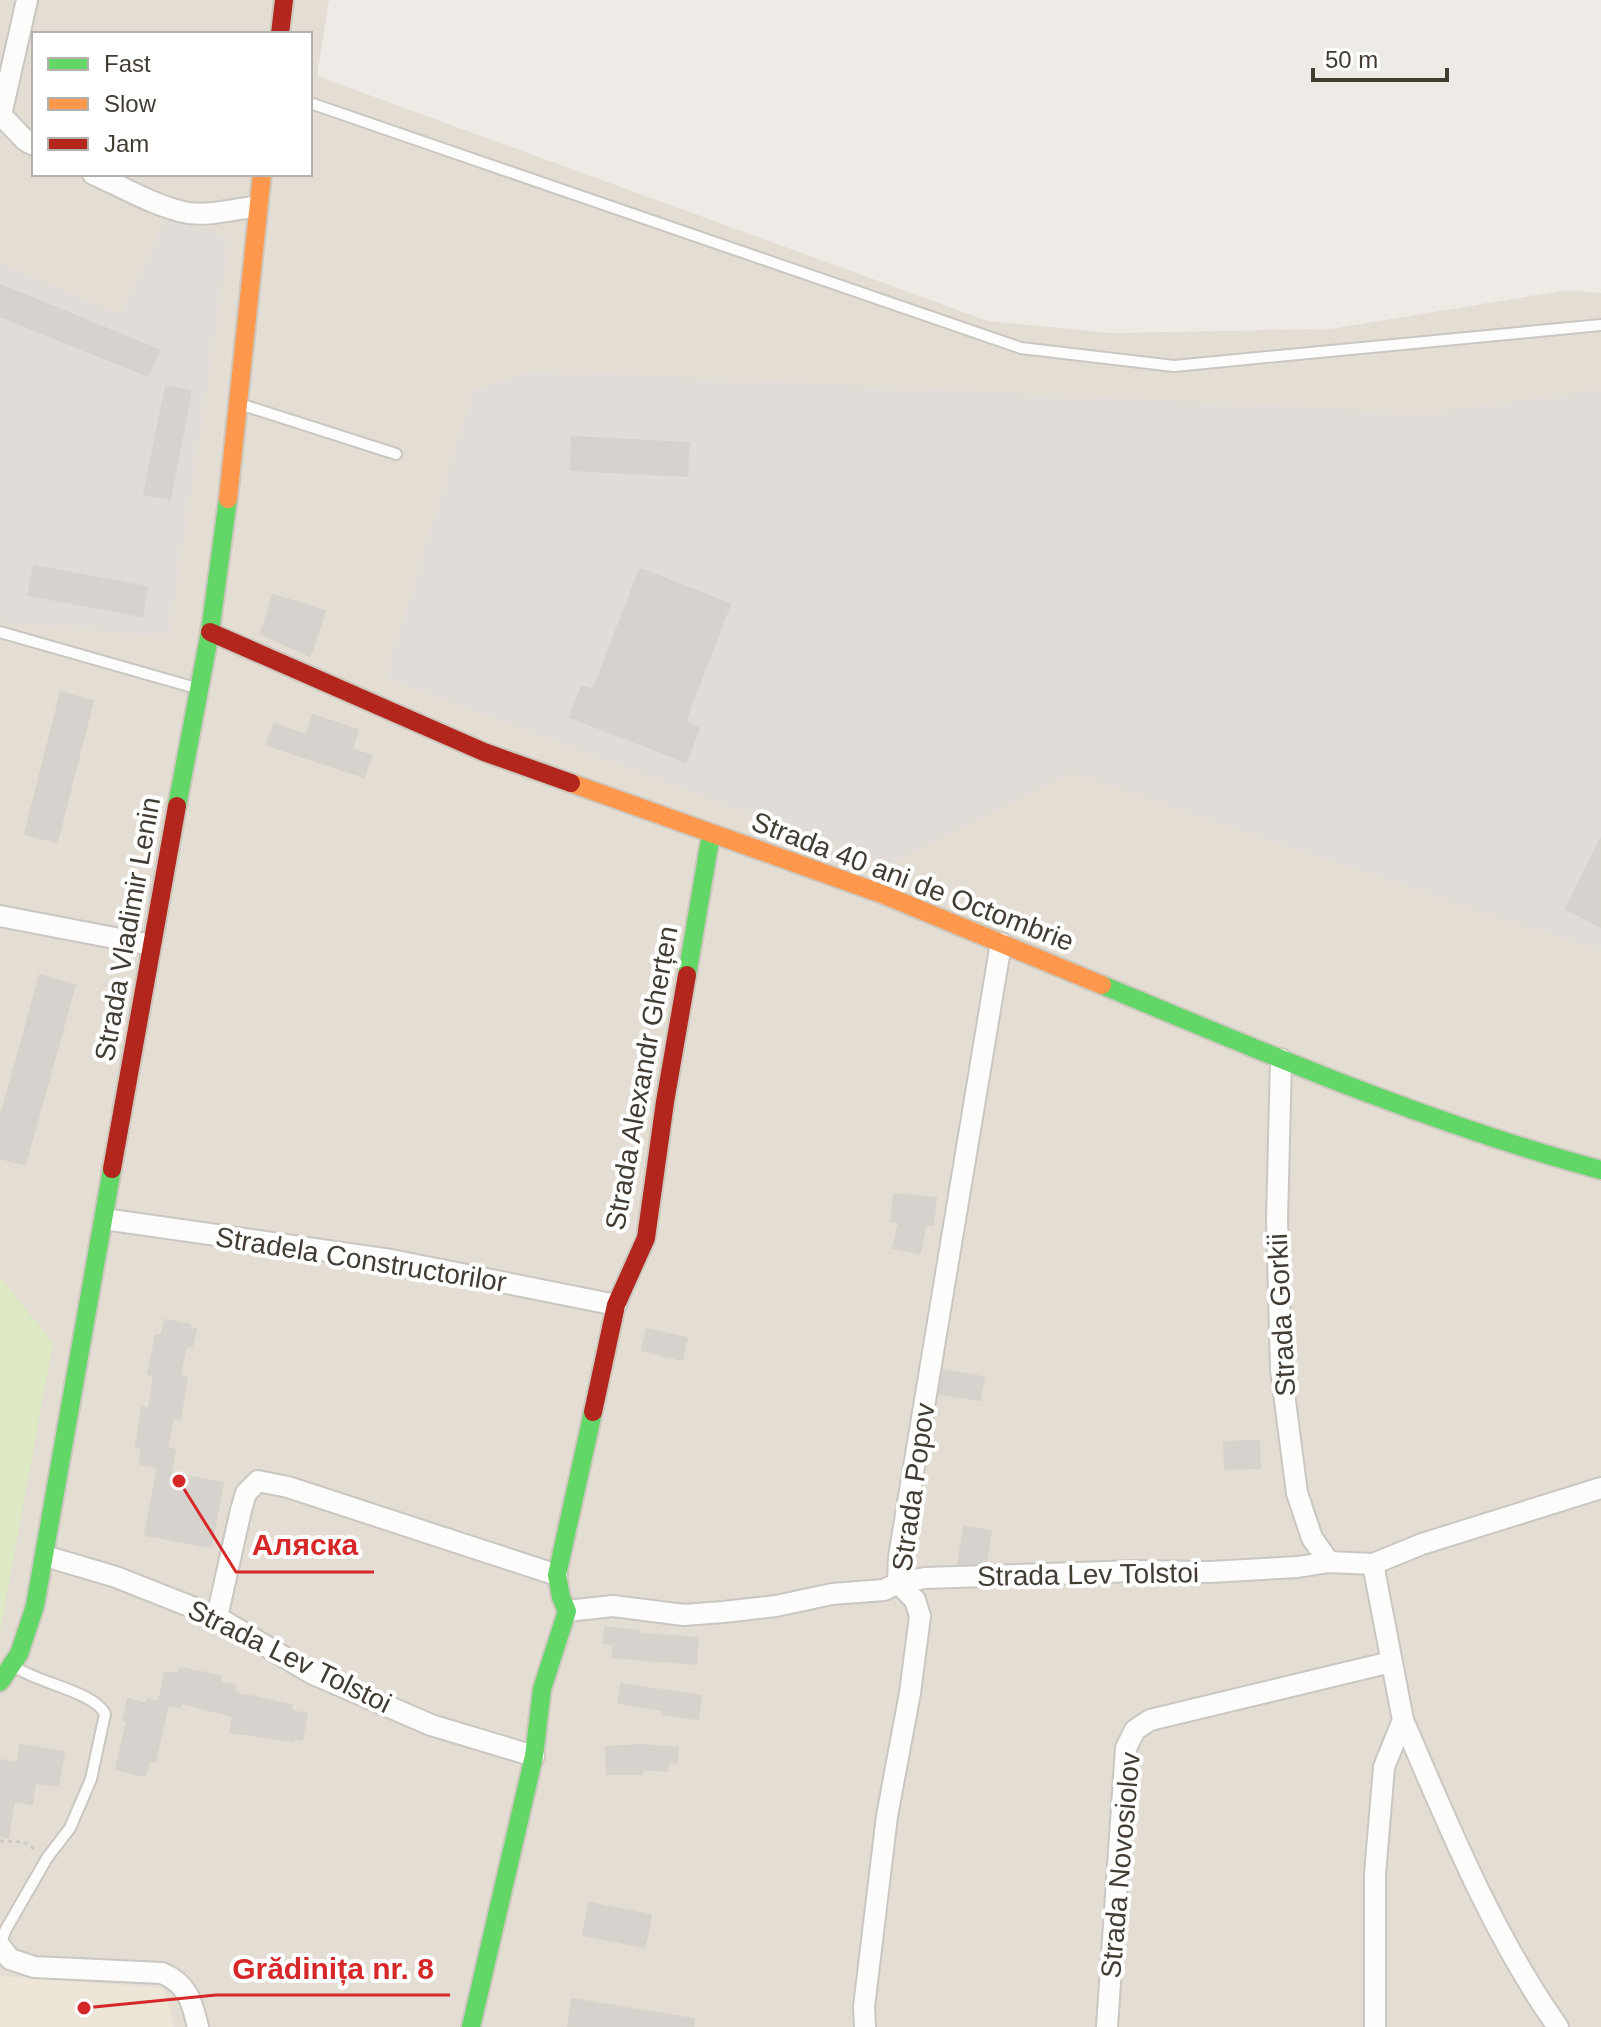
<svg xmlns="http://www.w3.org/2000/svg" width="1601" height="2027" font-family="Arial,sans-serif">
<rect width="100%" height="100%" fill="#eeebe6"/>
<path fill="#e3ddd3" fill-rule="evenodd" d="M0,0H329L317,76L988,321L1112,333L1331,329L1567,290L1601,293V2027H0ZM34,34H310V174H34Z"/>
<path fill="#e1dcd7" d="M166,218L230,237L169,637L0,622V263L120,314Z
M533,370L1428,413L1596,390L1601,391V950L1513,923L1072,773L887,865L385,678L473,390Z"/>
<path fill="#ede6d7" d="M0,1976L164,1988L174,2027H0Z"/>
<path fill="#dde9c4" d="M0,1277L53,1343L0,1632Z"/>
<path fill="#d6d2cd" stroke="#d6d2cc" stroke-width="2" d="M0,285L159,350L148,376L0,316Z
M166,386L191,391L170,499L144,494Z
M572,437L689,443L687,476L571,470Z
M34,566L147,587L142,616L28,595Z
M640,569L730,604L685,722L699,728L686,762L570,717L582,686L593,690Z
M273,595L325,611L310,656L261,634Z
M61,692L93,701L57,842L25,834Z
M313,715L358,730L352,749L372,756L364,777L267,745L274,724L307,735Z
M1601,838V927L1566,909Z
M40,975L75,985L25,1165L0,1158V1119Z
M894,1194L936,1198L933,1225L926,1224L920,1253L893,1248L899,1222L891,1221Z
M165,1320L190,1325L189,1328L196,1329L192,1346L186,1345L180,1376L187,1377L180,1419L173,1418L167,1448L175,1450L171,1473L223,1483L211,1547L145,1535L158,1467L139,1464L142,1448L136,1447L142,1407L149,1409L154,1375L148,1374L156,1335L161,1336Z
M647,1329L687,1338L682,1360L642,1350Z
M943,1370L984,1377L980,1400L939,1394Z
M1259,1441L1260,1468L1225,1469L1224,1442Z
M964,1527L991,1531L986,1563L958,1564Z
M605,1627L640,1631V1634L698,1638L696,1664L612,1657L614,1645L603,1643Z
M180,1668L221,1676L220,1683L236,1686L234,1693L292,1705L291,1711L307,1714L302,1740L294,1739L293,1741L230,1732L233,1716L181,1703L180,1707L168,1705L155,1762L149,1760L145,1776L116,1769L127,1721L123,1720L128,1699L147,1704L148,1699L159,1702L165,1672L179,1674Z
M621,1684L701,1696L698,1719L662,1714L663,1710L618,1703Z
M20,1745L64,1752L58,1786L35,1783L32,1804L14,1801L8,1837L0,1836V1760L18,1763Z
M643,1745L678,1748L676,1763L668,1762L667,1771L641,1769L642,1774H607L606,1747Z
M589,1903L651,1915L645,1947L583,1935Z
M572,1999L694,2019L693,2027H568Z"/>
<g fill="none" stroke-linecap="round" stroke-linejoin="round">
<defs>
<path id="lane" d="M310,103L1021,348L1174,366L1601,325
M243,405L396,454
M0,632L196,688
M0,1946L5,1931L47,1858L70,1828L91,1779L105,1714C95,1692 38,1683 15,1667"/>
<path id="street" d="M0,114L26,141L34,145
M1,115L27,0
M93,174C123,187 156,207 188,213C210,216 236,209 258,206
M0,916L151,945
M1281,1059L1277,1219L1281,1370L1297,1493L1312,1538L1329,1562
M104,1219L391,1260L616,1305
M45,1556L116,1577L217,1617L311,1673L431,1725L534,1756
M1373,1564L1403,1720L1384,1767L1375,1874V2027
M567,1611L613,1606L684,1615L723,1612L776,1606L832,1594L884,1590L898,1583L925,1578L1135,1571L1210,1572L1298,1567L1329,1562L1373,1564L1422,1544L1601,1488
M217,1617L241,1510L246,1493L258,1481L288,1487L557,1575
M1403,1720C1447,1822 1493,1936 1558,2027
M0,1946L10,1959L34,1967L162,1973C188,1984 192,2002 198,2027
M865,2027L864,2007L887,1816L910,1693L920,1616L915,1600L898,1583L899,1557L1001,943
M1107,2027L1126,1748L1135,1730L1150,1720L1391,1662"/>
<path id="fast" d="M177,806L210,632L228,499
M687,975L711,834
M1102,985C1265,1053 1430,1124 1601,1170
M0,1682L19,1654L35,1606L112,1169
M471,2027L534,1756L542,1689L567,1611L561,1597L557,1575L593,1412"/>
<path id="slow" d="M228,499L262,174
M571,783L882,894L1102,985"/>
<path id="jam" d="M280,34L284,0
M210,632L484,752L571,783
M112,1169L177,806
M593,1412L616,1305L646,1238L665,1102L687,975"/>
</defs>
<use href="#lane" stroke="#cac7c2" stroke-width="14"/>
<use href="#street" stroke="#cac7c2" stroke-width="24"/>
<use href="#fast" stroke="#cdc8bd" stroke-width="22"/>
<use href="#slow" stroke="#cdc8bd" stroke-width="22"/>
<use href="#jam" stroke="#cdc8bd" stroke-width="22"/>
<path stroke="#cccac5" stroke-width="3" stroke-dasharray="4 4" stroke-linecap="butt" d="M0,1841L23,1842L38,1851"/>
<use href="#lane" stroke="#fcfcfb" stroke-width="10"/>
<use href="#street" stroke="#fcfcfb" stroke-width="20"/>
<use href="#fast" stroke="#63d668" stroke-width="18"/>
<use href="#slow" stroke="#ff974d" stroke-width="18"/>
<use href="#jam" stroke="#b3261e" stroke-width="18"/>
</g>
<g text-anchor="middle" stroke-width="8" stroke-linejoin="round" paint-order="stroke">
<g font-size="28" fill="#433c33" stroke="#fff">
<text transform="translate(913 881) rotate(21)" y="10">Strada 40 ani de Octombrie</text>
<text transform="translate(127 929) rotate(-80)" y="10">Strada Vladimir Lenin</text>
<text transform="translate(641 1078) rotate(-80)" y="10">Strada Alexandr Gherțen</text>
<text transform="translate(361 1259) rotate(9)" y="10">Stradela Constructorilor</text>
<text transform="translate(1281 1315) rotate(-93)" y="10">Strada Gorkii</text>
<text transform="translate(913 1487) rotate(-82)" y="10">Strada Popov</text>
<text transform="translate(1088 1574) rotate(-1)" y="10">Strada Lev Tolstoi</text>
<text transform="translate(290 1656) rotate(26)" y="10">Strada Lev Tolstoi</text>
<text transform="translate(1120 1865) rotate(-85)" y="10">Strada Novosiolov</text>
</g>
</g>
<path fill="none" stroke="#d62828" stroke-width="3" d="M179 1481L236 1572H374M84 2008L216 1995H450"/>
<g fill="#d62828" stroke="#fff" stroke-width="3">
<circle cx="179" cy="1481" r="8"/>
<circle cx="84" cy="2008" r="8"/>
</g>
<g font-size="30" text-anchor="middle" font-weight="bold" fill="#d62828" stroke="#fff" stroke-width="8" stroke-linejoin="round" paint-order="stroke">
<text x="305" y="1555">Аляска</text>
<text x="333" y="1979">Grădinița nr. 8</text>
</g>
<rect x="32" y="32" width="280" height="144" fill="#ffffff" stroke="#b4b1ad" stroke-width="2"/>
<rect x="48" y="58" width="40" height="12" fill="#63d668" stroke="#b4b1ad" stroke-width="2"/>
<text x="104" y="72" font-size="24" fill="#433c33">Fast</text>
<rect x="48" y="98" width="40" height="12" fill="#ff974d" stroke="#b4b1ad" stroke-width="2"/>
<text x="104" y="112" font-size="24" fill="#433c33">Slow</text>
<rect x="48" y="138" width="40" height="12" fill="#b3261e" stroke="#b4b1ad" stroke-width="2"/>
<text x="104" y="152" font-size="24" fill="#433c33">Jam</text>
<path d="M1313 68v12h134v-12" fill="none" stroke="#433c33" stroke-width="4"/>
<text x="1325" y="68" font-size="24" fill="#433c33" stroke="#ffffff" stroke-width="6" paint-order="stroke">50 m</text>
</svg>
